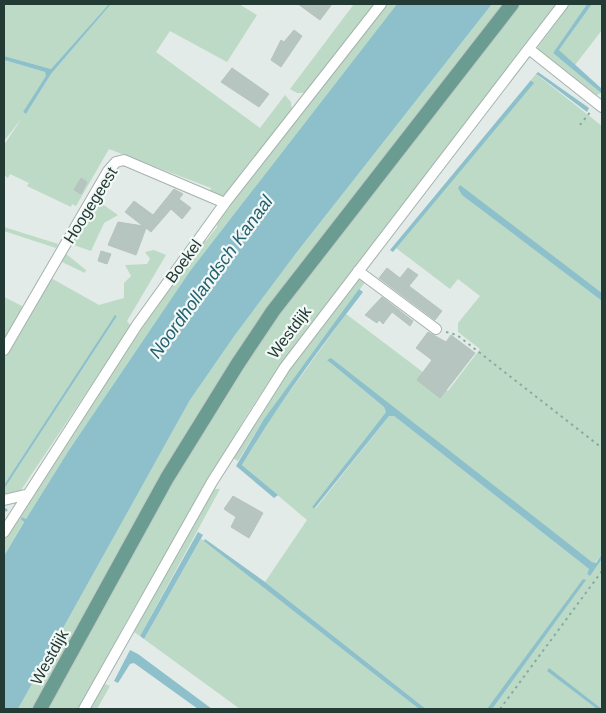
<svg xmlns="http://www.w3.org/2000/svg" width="606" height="713" font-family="Helvetica,sans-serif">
<rect width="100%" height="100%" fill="#e2ebe7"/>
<path fill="#bcdac5" d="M4,4H109L51,69L4,56Z
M111,4H239L257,15L227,62L170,31L156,52L260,128L285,95L291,102L292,111L227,195L222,197L209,193L211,188L109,149L76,206L72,204L71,207L27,186L29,183L10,174L8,178L4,175V145L22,118L4,141V60L45,72L47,76L23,112L26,114L51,74Z
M354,4H373L367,15L305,93H297L290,89Z
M387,4H397L190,271L69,450L26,519L22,517L24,521L4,556V538L18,515L156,307L204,240L206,241L217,227V223Z
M492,4H506L269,310L34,709H18L190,400L235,335L297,252Z
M519,4H559L280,365L245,418L127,620L79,709H44L186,455L249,354L350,219Z
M570,4H587L553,53L601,93L595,96L536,50Z
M592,4H602V30L575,65L559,50Z
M536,74L602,126V293L459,186L477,206L602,301V554L595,563L592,562L328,361L384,407L386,412L312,507L314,509L316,508L389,416H394L589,569L587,574L590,576L602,559V709L549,669L548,671L597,709H426L265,582L307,520L242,465L267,423L346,314L448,391L480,349L458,332V323L480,296L458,279L450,289L396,248L533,81L531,80Z
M95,199L118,215L104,223L91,251L71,244Z
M4,227L58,244L56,248L4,231Z
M154,250L166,255L127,321L131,326L19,493L4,498V489L117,316L116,315L4,485V357L51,278L99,305L124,298V283L131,276L125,265L147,264L150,259L145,252Z
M65,253L86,270L85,273L60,261Z
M361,277L366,281L264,419L238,461L231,457L265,401L356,279Z
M4,297L24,307L4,341Z
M215,489H220L140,636L134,632L211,492Z
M201,539L205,541L419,709H240L144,639Z
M105,684L110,686L97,709H87L100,686Z"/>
<path fill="#8ec0cb" d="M109,4H111L51,74L26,114L23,112L46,76L45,72L4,60V56L51,69Z
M397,4H492L297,252L235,335L190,400L18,709H4V556L24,522L21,519L22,517L26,519L69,450L190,271Z
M587,4H592L559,50L602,89L601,93L553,53Z
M538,72L589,108L587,112L542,78L536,74Z
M531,80L534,83L393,252L390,250Z
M460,185L602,293V301L462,195L458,188Z
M359,289L363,292C320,348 278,404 242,465L278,495L274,498L236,466L264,419Z
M115,315L117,316L4,489V485Z
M331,358L592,562L596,563L602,554V559L590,576L587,574L589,569L394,416H389L314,509L312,507L386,412L384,407L327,360Z
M198,532L203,535L144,639L140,636Z
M205,539L265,582L426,709H419L204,541Z
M583,579L586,580L492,709H487Z
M130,650L138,654L212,709H198L134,663L130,664L118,683L114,681Z
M549,668L602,709H597L547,671Z"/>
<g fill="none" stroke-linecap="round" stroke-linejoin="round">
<path stroke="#8ec0cb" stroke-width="3" d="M4,509L6,510"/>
</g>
<path fill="#b7c5c0" stroke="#b5c4be" d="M298,4H332L320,20Z
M294,30L302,36L281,67L271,60L281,40L284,42Z
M232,68L269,94L259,107L221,82Z
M81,178L87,182L81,194L74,190Z
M174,189L183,194L179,199L191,208L182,219L171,209L151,232L146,228L136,255L108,245L118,222L143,226L125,212L134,201L153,215Z
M101,251L111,254L107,264L98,261Z
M387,268L400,278L408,268L418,275L409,286L442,311L435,320L379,278Z
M382,297L413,321L410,326L392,312L383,324L379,320L377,323L365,315Z
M428,332L446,342L451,335L475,353L440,398L417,380L432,360L416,348Z
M233,496L263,513L249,538L231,527L236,517L224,509Z"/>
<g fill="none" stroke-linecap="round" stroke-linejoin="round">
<defs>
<path id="minor" d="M529,49L602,107
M358,271L436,329
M4,350L108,171L116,162L124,160L225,203
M4,500L25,495
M4,532L137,325L225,203L381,4
M84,709L212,482L285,367L563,4"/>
<path id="major" d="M40,709L167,478L237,365L273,311L512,4"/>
</defs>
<use href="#minor" stroke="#a5b2ae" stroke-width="12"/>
<use href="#major" stroke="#c1c8c6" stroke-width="16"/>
<path stroke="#85aca1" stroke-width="2" stroke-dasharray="2.5 4" stroke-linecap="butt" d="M580,125L591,111
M446,332L457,335L602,448
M500,709L602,571"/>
<use href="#minor" stroke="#fff" stroke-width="10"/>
<use href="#major" stroke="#6a9c91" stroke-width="14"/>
</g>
<g text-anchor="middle" stroke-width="4.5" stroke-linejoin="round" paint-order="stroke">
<g font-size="16" fill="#233a35" stroke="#f2f8f5">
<text transform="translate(90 205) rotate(-58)" y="6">Hoogegeest</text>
<text transform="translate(183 261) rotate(-54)" y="6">Boekel</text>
<text transform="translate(289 332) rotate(-53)" y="6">Westdijk</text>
<text transform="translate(49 657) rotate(-61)" y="6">Westdijk</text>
</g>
<g font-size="18" font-style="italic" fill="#236171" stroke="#f2f8f5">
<text transform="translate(211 277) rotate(-54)" y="6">Noordhollandsch Kanaal</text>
</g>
</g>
<rect width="606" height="713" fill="none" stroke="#233a35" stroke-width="10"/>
</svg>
